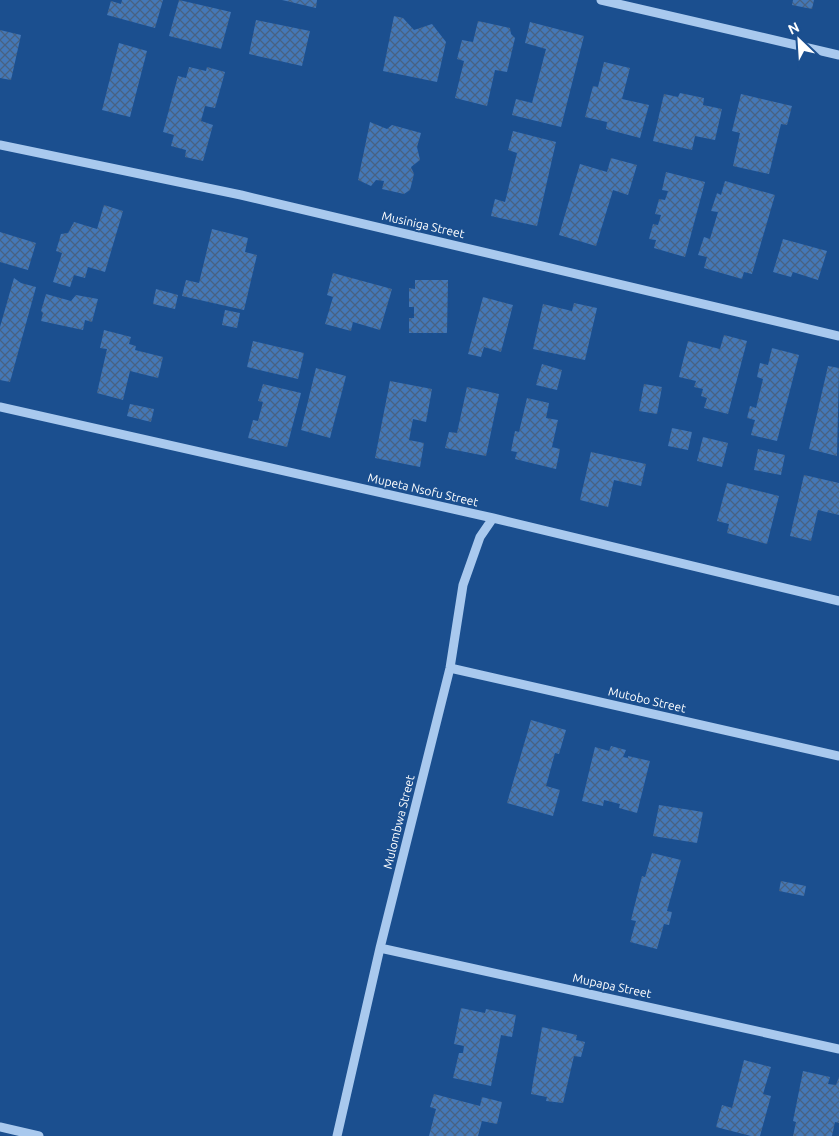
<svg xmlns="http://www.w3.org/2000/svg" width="839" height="1136" font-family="Ubuntu,sans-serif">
<defs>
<pattern id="building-cross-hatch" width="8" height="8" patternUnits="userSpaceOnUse" patternTransform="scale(1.25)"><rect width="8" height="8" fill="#4478b7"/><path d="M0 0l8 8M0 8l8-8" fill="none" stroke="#486282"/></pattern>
</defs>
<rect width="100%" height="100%" fill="#1b4f8f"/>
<path fill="url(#building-cross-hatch)" d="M122,0H163L155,28L107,15L111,1L121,4Z
M179,0L231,12L221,49L169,36Z
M282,0H317L316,8Z
M793,0H814L812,9L792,5Z
M394,16L403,18L414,30L432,24L446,42L437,82L383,71Z
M256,20L310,31L302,66L249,54Z
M478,21L510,28L511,34L515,38L507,72L495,70L487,106L455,98L464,61L457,59L462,40L473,42Z
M530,22L584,36L561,127L512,115L516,99L532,103L546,49L525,43Z
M0,30L21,35L11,80L0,78Z
M119,43L147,51L130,117L102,110Z
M604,62L630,68L622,99L649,105L640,138L606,129L607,122L585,117L593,86L598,87Z
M189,67L206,71L207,67L225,72L215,108L205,106L201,121L213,125L203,161L185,157L186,150L171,146L174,135L163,132L178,76L186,78Z
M680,93L704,98L703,105L722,109L715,140L695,136L692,150L653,141L664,94L678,97Z
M741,94L792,106L787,125L781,124L769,174L733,166L740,133L732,131Z
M370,122L387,129L392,125L421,133L417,147L420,160L411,167L414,174L410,190L404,194L382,189L384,181L376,180L371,186L358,180Z
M513,131L556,142L537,226L491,216L495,199L505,202L517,153L508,150Z
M611,158L637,165L628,195L613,190L596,246L559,235L580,164L607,172Z
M666,172L705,182L685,257L654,248L656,240L649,239L653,224L658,225L661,215L655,214L659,199L665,200L668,191L662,190Z
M725,181L775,195L752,274L744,272L742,279L704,268L707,257L698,255L704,237L710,239L718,212L711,211L717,193L721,195Z
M104,205L123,211L105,272L88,267L85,278L74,275L70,287L53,282L62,253L56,251L61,234L68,233L74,222L97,229Z
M212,229L248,238L245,252L257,255L244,310L182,296L186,280L199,283Z
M0,232L36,243L28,270L0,262Z
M783,239L827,251L818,280L793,272L791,277L773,272Z
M333,273L392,289L380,330L353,322L351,331L325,324L333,297L327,295Z
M14,278L21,283L36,287L10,382L0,380V327Z
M415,280H448L447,333H409V318H414V307H409V288L415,289Z
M156,289L178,295L175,309L153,304Z
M46,294L71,301L76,295L98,299L92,322L85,320L83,330L41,321L43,313L41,311Z
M483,297L513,305L501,352L484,347L481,357L468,354Z
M574,303L597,308L585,360L533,349L543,304L572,311Z
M225,310L240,313L237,328L222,325Z
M104,330L131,337L129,344L136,346L135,350L163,357L158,378L130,371L123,400L97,393L107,349L100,348Z
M724,335L747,341L728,414L704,408L707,398L701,396L703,389L694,387L696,381L679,377L688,341L720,349Z
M253,341L304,353L298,379L247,367Z
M772,348L799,355L777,441L751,435L755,420L747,418L750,406L756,408L763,379L757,377L760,363L768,365Z
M542,364L562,370L557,390L536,385Z
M828,366L839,368L837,456L809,449Z
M316,368L346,376L330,438L301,430Z
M390,381L432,389L426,422L413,419L409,440L424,443L420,467L375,458Z
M263,384L301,393L287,447L248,438L253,420L258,421L263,402L258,401Z
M644,384L662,387L657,414L639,411Z
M467,387L499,394L486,456L445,448L449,432L457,433Z
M527,398L549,403L546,418L558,420L552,447L560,449L556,469L515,459L517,452L511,451L515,431L519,432Z
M130,404L154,409L151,422L127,416Z
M672,428L692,432L688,450L668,446Z
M703,437L728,443L722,467L697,461Z
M758,449L785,455L781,475L754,470Z
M591,452L646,464L641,486L614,480L608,507L580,500Z
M804,475L839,483V515L818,510L811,541L790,536Z
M727,483L779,496L767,544L727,533L729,524L717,521Z
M531,720L566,730L559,754L555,753L546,786L560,790L553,816L507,803Z
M611,746L626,750L623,757L628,758V756L650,761L637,813L619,808L620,804L604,800L603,806L582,801L595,747L609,751Z
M659,805L703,812L697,843L653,836Z
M652,853L681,860L667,911L672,912L669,925L664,924L657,949L630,942L636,921L631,920L642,876L645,877Z
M781,881L806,886L804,896L779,891Z
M461,1008L485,1013L486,1009L516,1015L512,1037L501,1035L491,1086L453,1078L459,1053H463L464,1046L454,1044Z
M542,1027L577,1035L576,1040L585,1042L581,1057L574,1056L563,1103L546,1101L547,1097L531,1094Z
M744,1060L771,1067L763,1094L771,1096L760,1136H751L716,1127L722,1105L732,1108Z
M803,1071L830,1077L828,1084L836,1085L839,1077V1123L835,1122L832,1136H793L796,1122L793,1121Z
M434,1094L480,1106L482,1097L502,1102L497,1124L482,1121L478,1136H429L436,1109L430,1107Z"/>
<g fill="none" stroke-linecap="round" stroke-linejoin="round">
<path stroke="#a9c9ee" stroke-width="9" d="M601,0L839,55
M0,145L241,195L839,336
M0,407L493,518L839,601
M450,668L839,756
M380,948L839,1049
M0,1127L39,1136
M337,1136L380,948L450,668L463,585L480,537L493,518"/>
</g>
<g text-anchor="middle" stroke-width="4" stroke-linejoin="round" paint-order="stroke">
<g font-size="12" fill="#fff" stroke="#1b4f8f">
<text transform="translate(423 225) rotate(13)" y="4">Musiniga Street</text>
<text transform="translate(423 490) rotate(13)" y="4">Mupeta Nsofu Street</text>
<text transform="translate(647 700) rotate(13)" y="4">Mutobo Street</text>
<text transform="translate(399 822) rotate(-76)" y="4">Mulombwa Street</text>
<text transform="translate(612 986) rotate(12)" y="4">Mupapa Street</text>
</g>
</g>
<g transform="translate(799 40) rotate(335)" stroke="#1b4f8f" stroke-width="4" paint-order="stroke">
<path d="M0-4L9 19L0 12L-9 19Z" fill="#ffffff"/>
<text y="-8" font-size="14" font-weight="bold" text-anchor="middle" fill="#ffffff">N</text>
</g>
</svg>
